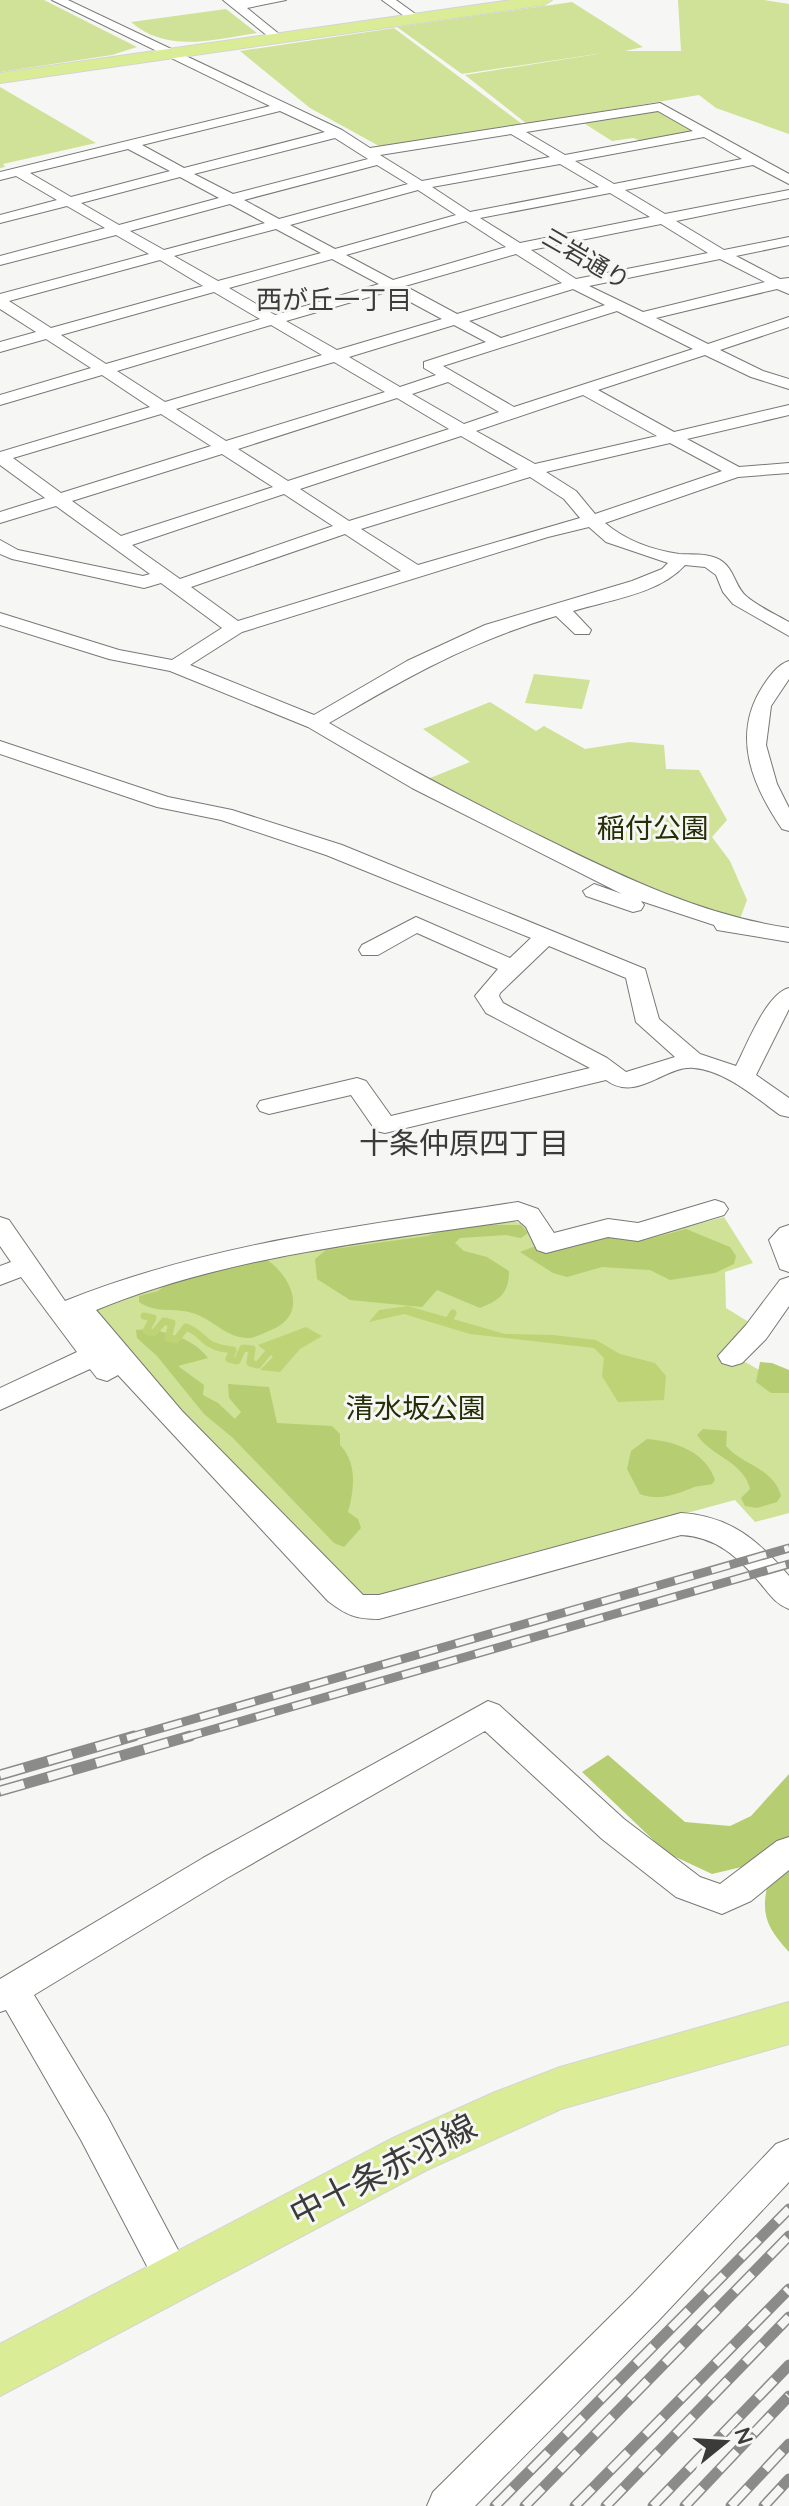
<svg xmlns="http://www.w3.org/2000/svg" width="789" height="2506" font-family="Quicksand,'Noto Sans JP',sans-serif">
<rect width="100%" height="100%" fill="#f6f7f4"/>
<path fill="#cfe297" d="M0,0H44L137,47L112,55L0,72Z
M678,0H764L789,4V134L716,108L699,95L527,124L465,75L610,52L462,74L397,27L572,2L643,47L625,51H681Z
M226,9L257,33C213,39 168,54 131,22Z
M394,28L522,124L379,146L310,108L240,51Z
M0,87L96,143L3,164L5,167L0,168Z
M654,110L661,111L696,132L644,142L633,138L612,141L582,122Z
M534,674L590,680L582,709L525,703Z
M490,702L536,731L544,726L585,749L629,742L664,745L666,769L607,767L699,770L727,820L712,837L730,861L747,900L740,919L643,888L425,780L470,762L423,729Z
M724,1217L753,1263L725,1272L726,1308L752,1324L726,1351L789,1387V1513L755,1522L735,1500L376,1597L354,1592L189,1423L95,1309C128,1293 163,1285 199,1275C302,1247 407,1235 512,1221L528,1225L542,1251L612,1232L633,1241Z"/>
<path fill="#b7cd71" d="M461,1225H521L528,1233L521,1238L506,1235L460,1238L455,1243L464,1251L487,1257L509,1271C509,1293 500,1300 480,1308L437,1290L422,1307L350,1300L317,1279L315,1259L326,1250L427,1236Z
M686,1229L730,1247L736,1256L734,1264L715,1273L670,1280L650,1270L602,1267L567,1277L553,1273L520,1252L533,1247L555,1250L608,1237L645,1240Z
M261,1256C290,1272 311,1314 271,1330C264,1333 255,1338 248,1338C228,1338 215,1322 198,1315C178,1306 158,1315 139,1302V1296L158,1291L173,1279Z
M148,1329C170,1333 194,1339 208,1358L178,1366L204,1385L203,1395L218,1403L235,1419L241,1412L229,1398L228,1384L269,1387L277,1423L332,1426L340,1434V1445C358,1464 354,1490 348,1512L358,1519L361,1528L344,1547L334,1543L233,1438L204,1414L157,1356L137,1338L136,1330Z
M760,1362L772,1363L789,1370V1393H771L756,1382Z
M703,1429L727,1431L726,1446C742,1465 774,1468 781,1496L777,1502L757,1508L745,1506L741,1498L750,1489C744,1462 711,1456 697,1435Z
M647,1439C675,1441 706,1452 715,1480L712,1484C706,1486 697,1485 692,1488C674,1495 659,1501 640,1494L627,1469L631,1451Z
M608,1755L685,1822L730,1826L751,1816L789,1774V1952C764,1925 760,1911 770,1876L750,1865L712,1874L667,1853L582,1772Z"/>
<path fill="#bdd376" d="M408,1306L505,1334L553,1335L596,1340L620,1354L655,1363L666,1376L664,1400L618,1402L602,1376L604,1358L594,1348L470,1334L404,1314L369,1322L379,1310Z
M306,1327L322,1336L300,1349L280,1372L260,1370L273,1357L258,1345Z"/>
<g fill="none" stroke-linecap="round" stroke-linejoin="round">
<path stroke="#bdd376" stroke-width="7" d="M144,1316L153,1318L146,1331L154,1333L164,1321L172,1323L168,1338L176,1340L186,1327C206,1334 200,1347 233,1350L229,1359L237,1361L243,1348L252,1349L250,1363L258,1365L267,1354
M450,1318L453,1313"/>
<defs>
<path id="minor" d="M52,0H68L342,130L370,148L660,103L789,174V184L753,165L625,190L665,214L789,190V198L676,221L724,250L789,237V245L736,256L780,279L789,278V294L777,289L656,318L708,344L789,317V327L720,350L763,371L789,379V389L751,377L705,355L598,390L674,432L789,405V415L687,439L739,467L789,463V473L738,477L605,523C625,540 652,550 679,554C690,555 705,553 716,558C735,566 733,584 746,596C759,607 775,614 789,622V636L733,604L723,592L716,575L705,567L685,565C659,594 609,600 573,611L591,630L589,634H575L556,616C469,642 407,677 329,723C400,764 471,802 544,838C623,877 701,915 789,928V942L717,930L714,925L641,901L644,905L641,910L633,912L586,896L583,891L594,884L622,894L412,788L308,727L170,671L109,659L0,625V613L119,650L172,660L222,628L161,583L144,588L12,559L0,554V540L18,550L143,576L150,574L56,506L0,523V512L45,498L0,465V452L150,407L102,375L0,405V395L91,368L46,339L0,352V342L36,332L0,309V294L149,254L116,235L0,265V256L105,228L67,206L0,223V215L57,200L16,176L0,180V172L270,106ZM280,111L325,132L184,168L142,145ZM658,111L693,131L565,155L526,132ZM511,134L550,157L422,181L380,155ZM704,137L742,159L614,184L575,161ZM335,138L368,159L233,194L194,174ZM128,149L170,171L71,197L30,173ZM560,164L599,187L470,212L432,187ZM377,165L408,184L279,219L244,200ZM180,177L219,198L119,225L81,203ZM418,190L456,215L335,249L290,225ZM610,193L650,217L520,243L480,218ZM230,204L265,223L164,250L130,231ZM466,221L506,247L393,280L346,255ZM661,224L708,253L576,279L531,250ZM276,229L321,253L218,281L174,256ZM516,254L562,283L457,314L405,286ZM332,259L379,284L275,315L229,288ZM720,259L765,282L643,312L589,286ZM160,260L203,286L51,328L9,301ZM573,289L605,305L501,338L469,321ZM390,291L442,319L337,350L286,321ZM214,292L260,319L106,364L61,335ZM617,311L693,349L514,407L443,366ZM271,325L322,355L165,402L117,371ZM454,325L486,342L424,362V368L436,375L400,387L349,357ZM334,362L385,392L226,441L176,409ZM448,382L499,412L464,424L412,394ZM583,395L657,436L535,464L476,431ZM397,398L449,429L288,481L238,449ZM161,414L211,446L61,493L13,458ZM461,436L518,469L349,521L300,489ZM670,443L722,471L595,514L576,491L546,472ZM222,454L273,487L121,536L72,501ZM530,477L564,499L580,518L418,565L361,529ZM284,494L333,526L180,579L132,545ZM589,527L606,542L668,563L662,569L632,581L485,625L407,661L314,715L190,665L242,632L548,537ZM345,534L401,571L238,621L191,587Z
M223,0H286L247,8L284,38L274,41Z
M382,0H396L421,18L411,21Z
M789,661V679L771,706L766,745L777,784L789,808V831L782,829C752,785 731,735 763,686C769,677 778,664 789,661Z
M0,741L168,797L232,810L342,845L645,969L659,1019L700,1054L736,1066C747,1045 766,994 789,988V1009L756,1075L789,1098V1117L780,1115C755,1097 726,1071 694,1068C665,1065 637,1103 606,1080L385,1133L376,1131L351,1095L269,1114L260,1111L257,1106L260,1101L357,1078L366,1081L391,1116L590,1068L486,1013L475,996L498,969L417,933L378,955H362L359,950L362,945L416,917L510,958L531,938L326,855L221,820L157,807L0,754ZM549,946L626,978L636,1022L675,1057L626,1072L607,1058L503,1003L499,996L500,993Z
M715,1200L724,1203L728,1209L724,1215L638,1241L608,1237L546,1253L537,1250L526,1227L518,1220C376,1241 230,1255 96,1310L182,1411L363,1595H379L681,1513C730,1516 758,1540 789,1576V1609C776,1604 770,1595 761,1584C738,1557 717,1537 681,1535L379,1619C356,1619 346,1615 328,1601L118,1375L107,1381L97,1378L90,1369L0,1410V1388L77,1352L21,1277L0,1285V1266L11,1262L0,1246V1217L9,1220L65,1301C212,1242 363,1226 518,1202L538,1209L554,1233L608,1219L638,1223Z
M789,1225V1272L780,1269L769,1240L780,1228Z
M789,1277V1306L766,1339L742,1363L732,1366L722,1363L718,1356L746,1325L780,1280Z
M488,1701L499,1705L624,1819L700,1877L720,1884L777,1841L789,1837V1870L751,1901L722,1914L676,1897L602,1839L485,1731L227,1878L34,1995L107,2116L186,2265L192,2278L186,2291L173,2296L160,2291L81,2140L6,2010L0,2012V1979L203,1858Z
M789,2139V2182L659,2320L475,2506H427L433,2492L633,2294L776,2144Z"/>
<path id="major" d="M511,0H552L544,5L0,83V73Z
M789,2002V2044L561,2109L427,2170L0,2396V2344L393,2138L495,2092L560,2067Z"/>
</defs>
<use href="#minor" stroke="#787976" stroke-width="2"/>
<use href="#major" stroke="#d4d4d4" stroke-width="2"/>
<use href="#minor" fill="#fff" fill-rule="evenodd"/>
<use href="#major" fill="#dbec97" fill-rule="evenodd"/>
<defs>
<path id="rail-far1" d="M127,1738L789,1548
M183,1738L789,1564"/>
<path id="rail" d="M0,1775L134,1736
M0,1791L190,1736
M495,2506L789,2209
M525,2506L789,2236
M575,2506L789,2289
M606,2506L789,2317
M653,2506L789,2365
M685,2506L789,2396
M731,2506L789,2444
M764,2506L789,2479"/>
</defs>
<use href="#rail-far1" stroke="#8b8c8a" stroke-width="9"/>
<use href="#rail" stroke="#8b8c8a" stroke-width="11"/>
<use href="#rail-far1" stroke="#f6f7f4" stroke-width="6" stroke-dasharray="19" stroke-linecap="butt"/>
<use href="#rail" stroke="#f6f7f4" stroke-width="8" stroke-dasharray="25" stroke-linecap="butt"/>
</g>
<g text-anchor="middle" stroke-width="6" stroke-linejoin="round" paint-order="stroke">
<g font-size="24" fill="#3b3b3a" stroke="#f6f7f4">
<text transform="translate(586 259) rotate(30)" y="8">三岩通り</text>
</g>
<g font-size="26" fill="#3b3b3a" stroke="#f6f7f4">
<text x="334" y="309">西が丘一丁目</text>
</g>
<g font-size="28" fill="#262e06" stroke="#f6f7f4">
<text x="653" y="838">稲付公園</text>
<text x="416" y="1418">清水坂公園</text>
</g>
<g font-size="30" fill="#3b3b3a" stroke="#f6f7f4">
<text x="464" y="1154">十条仲原四丁目</text>
</g>
<g font-size="34" fill="#3b3b3a" stroke="#f6f7f4">
<text transform="translate(383 2170) rotate(-27)" y="12">中十条赤羽線</text>
</g>
</g>
<g transform="translate(725 2442) rotate(72)" stroke="#f6f7f4" stroke-width="6" paint-order="stroke">
<path d="M0-6L14 30L0 20L-14 30Z" fill="#3b3b3a"/>
<text y="-12" font-size="22" font-weight="bold" text-anchor="middle" fill="#3b3b3a">N</text>
</g>
</svg>
